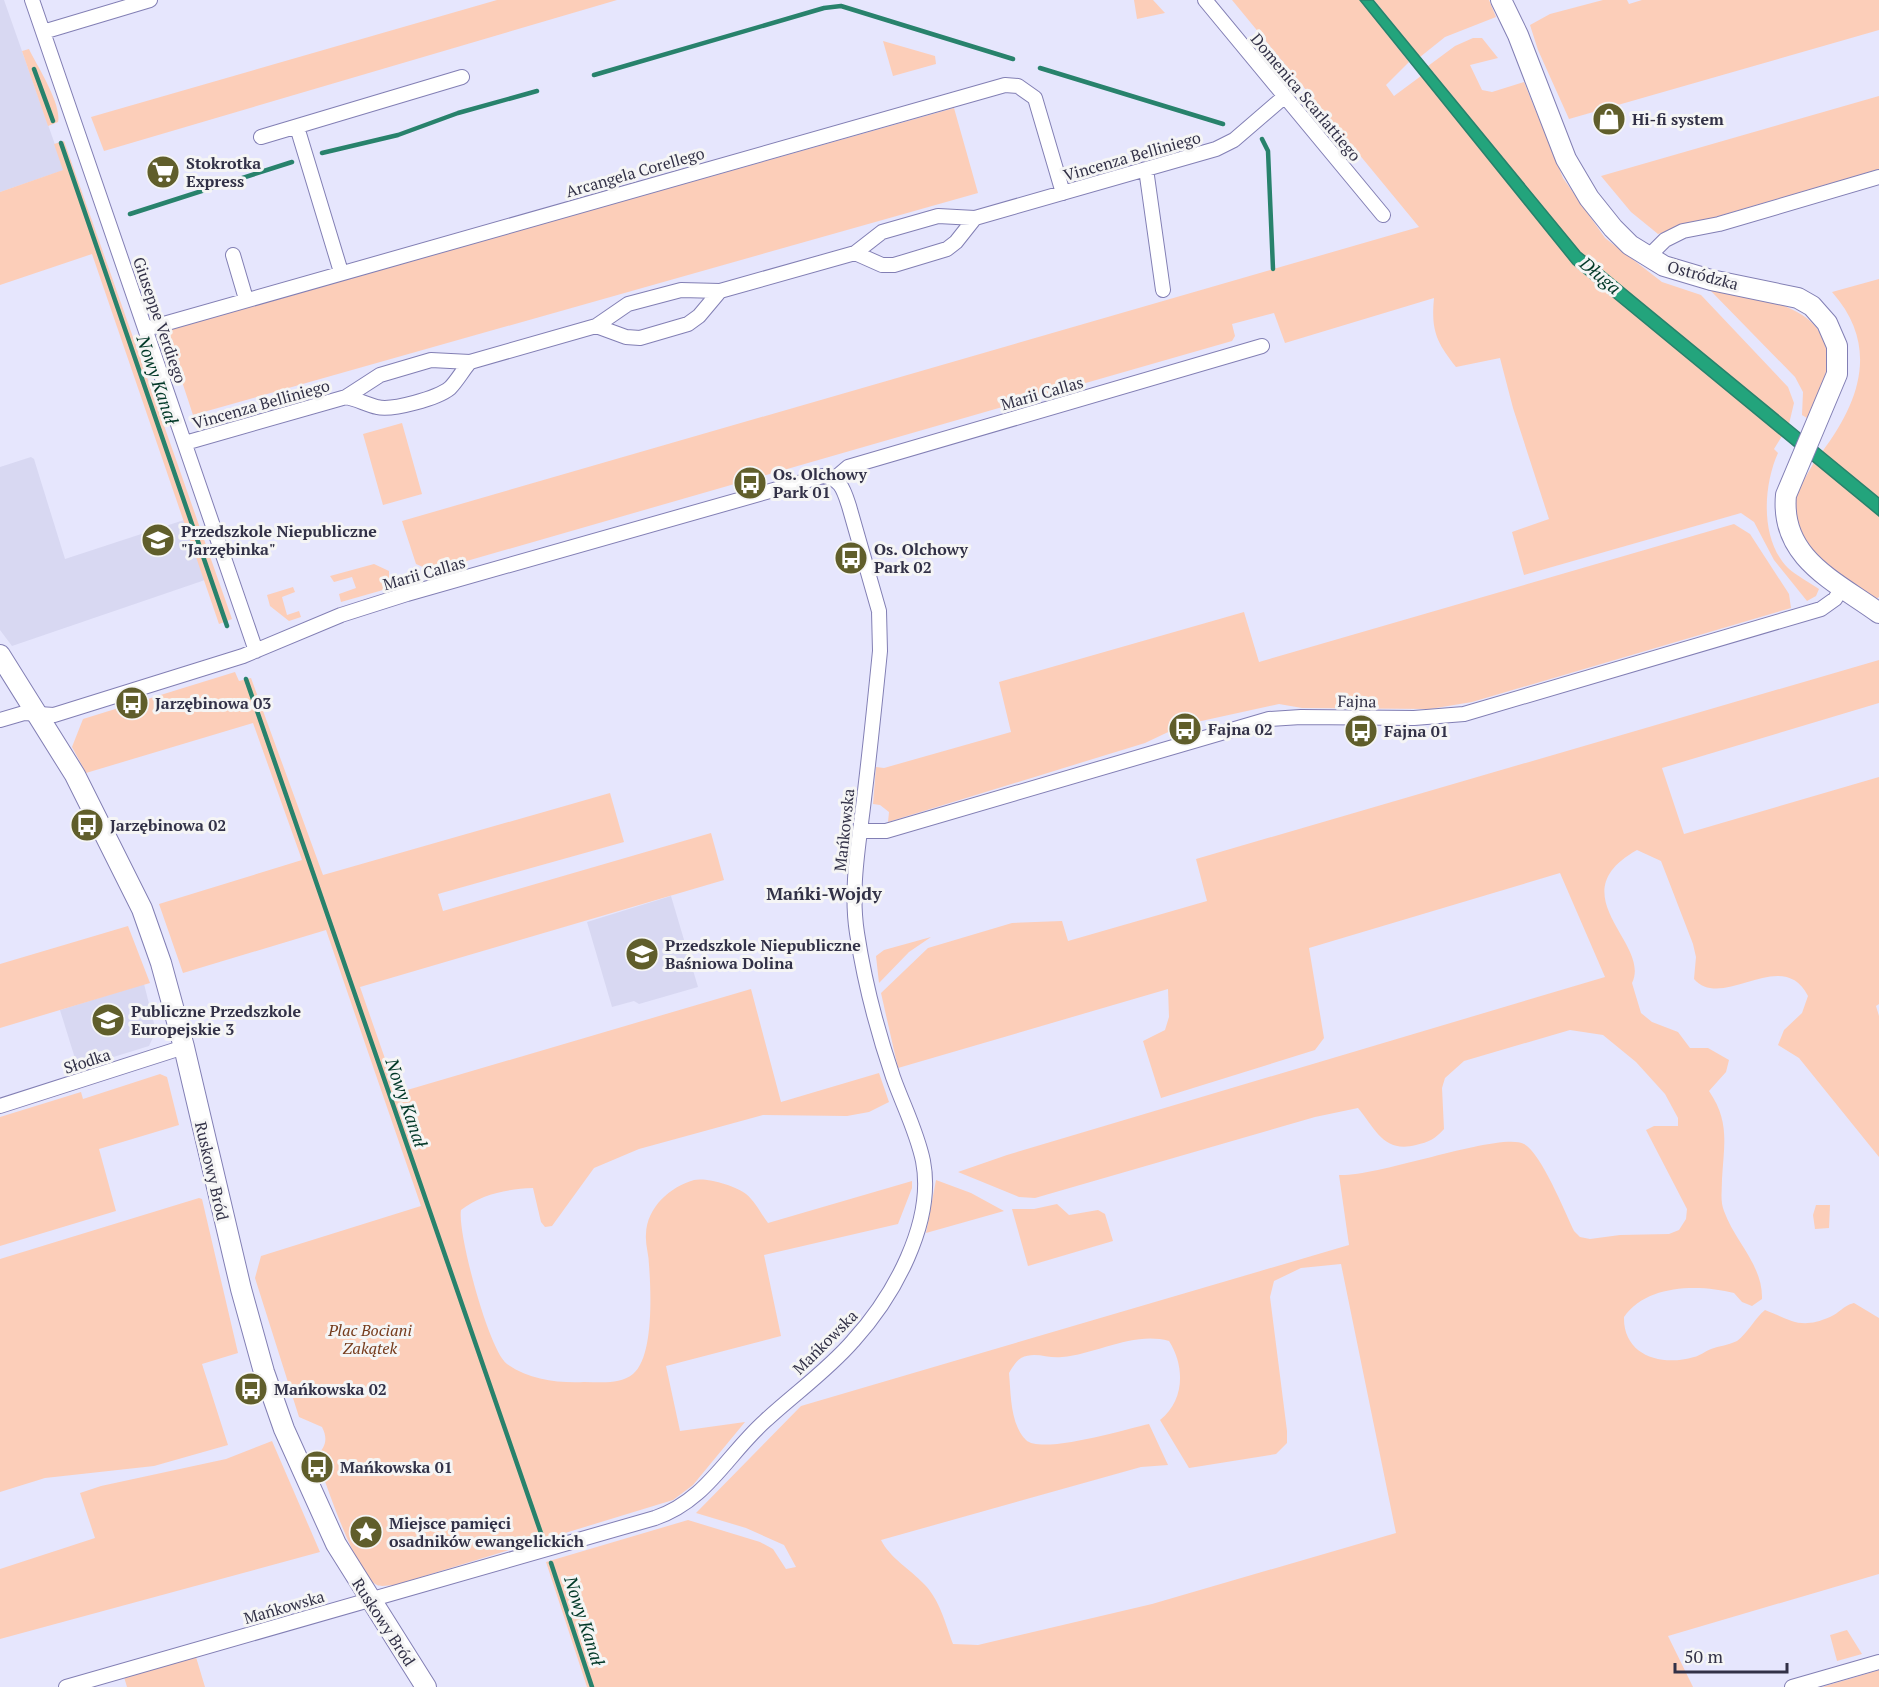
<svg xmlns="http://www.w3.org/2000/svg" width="1879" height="1687" font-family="'PT Serif',serif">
<rect width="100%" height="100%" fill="#e6e6fd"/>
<path fill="#d8d8f2" d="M0,0H4L64,170L0,192Z
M31,457L34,459L65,559L184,520L205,580L12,646L0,630V467Z
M671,896L698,987L639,1004L634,1001L612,1007L587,922Z
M144,984L156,1031L149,1046L78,1068L60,1010Z"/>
<path fill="#fcceb9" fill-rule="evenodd" d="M497,0H617L104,151L91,117Z
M1134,0H1153L1165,13L1137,19Z
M1232,0H1360L1409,62L1386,85L1394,96L1421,76L1573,264L1782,436L1774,449L1778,453C1763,486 1760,540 1788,568C1797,576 1809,582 1819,589L1816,596L1807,601L1774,560L1754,522L1741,513L1524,575L1512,532L1549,519L1513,408L1500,358L1456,367C1436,342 1431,330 1434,298L1285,343L1274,313L1232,324L1235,336L1232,341L432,571L416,564L402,521L1419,227Z
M1374,0H1489L1496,17L1445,37L1420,57Z
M1603,0H1627L1629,4L1642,0H1879V30L1569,119L1538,50L1530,25L1550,14Z
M1473,38H1482L1498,58L1470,65L1482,90L1492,92L1524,82L1563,178L1605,238L1662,282L1701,295L1788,387L1794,403L1789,424L1580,252L1428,66L1455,46Z
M883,41L935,56L936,64L893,76Z
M29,49C37,66 62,104 58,122L48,126L22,51Z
M1879,96V169L1658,234L1631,212L1601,176Z
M954,108L978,193L193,415L165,330Z
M64,141L232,619L219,624L92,254L0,285V192L63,170L54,144Z
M1879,279V498L1822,452C1861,400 1879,345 1832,292Z
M1709,289C1753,298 1832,302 1827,366C1825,383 1813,402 1807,418L1802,415L1803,392L1795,377Z
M402,423L422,494L383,505L363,434Z
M1814,462L1879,516V597L1874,601C1848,579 1793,547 1794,509C1794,493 1807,476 1814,462Z
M1734,524L1750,534L1789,594L1791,608L1472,702L1430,709L1302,708L1279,704L1183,725L1145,743L888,822L889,812L880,805L873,804L876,767L884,768L1011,732L999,682L1244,612L1259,662Z
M374,564L389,571V585L383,590L341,602L339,594L356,588L352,577L334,582L330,576Z
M293,587L295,592L282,597L287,615L299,611L301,617L289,621L270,606L267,595Z
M1879,660V703L1662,768L1684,834L1879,777V1004L1876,1006L1879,1016V1157L1799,1058L1778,1045L1784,1030L1802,1013L1808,996C1782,945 1723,1012 1694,979L1696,957L1693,944L1661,861L1637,850C1557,895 1652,943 1632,983L1641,1013L1652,1022L1678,1032L1690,1048H1708L1729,1060L1726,1072L1709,1091C1730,1122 1724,1144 1722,1179C1722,1190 1720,1201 1724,1211C1735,1242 1763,1265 1762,1299L1752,1306L1742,1302L1734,1293C1700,1284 1646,1284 1624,1317C1623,1355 1661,1367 1694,1357C1700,1356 1705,1351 1711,1349C1719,1346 1729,1345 1737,1341C1747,1334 1755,1318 1765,1310C1791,1320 1800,1330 1830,1317C1840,1313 1842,1306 1854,1303L1879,1318V1574L1668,1636L1693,1687H587L546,1562L688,1520L760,1542L773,1549L786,1569L796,1567L784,1545L746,1528L696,1513L801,1406L1349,1245L1339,1175C1378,1177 1501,1131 1524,1144C1541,1153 1565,1212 1574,1231L1580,1237L1590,1239L1620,1235L1669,1234L1679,1230L1686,1219L1687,1209L1646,1130L1654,1126H1678V1118L1665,1094L1636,1062L1603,1035L1570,1030L1464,1061L1445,1078L1442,1088L1444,1129C1435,1139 1429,1142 1416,1145C1384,1153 1376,1130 1358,1108L1315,1117L1035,1198L1019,1197L958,1172L1007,1155L1605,977L1560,873L1309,948L1324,1038L1315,1050L1161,1098L1143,1041L1165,1030L1169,1017L1168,989L898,1068L881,993L928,948L1012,923L1062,921L1068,941L1207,901L1196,859ZM1341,1264L1396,1533L1152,1604L978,1645L953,1644C945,1623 940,1600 924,1584C910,1569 890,1558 881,1540L1141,1467L1168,1465L1149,1424C1127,1429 1041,1455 1026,1440C1010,1424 1011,1394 1009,1373C1012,1368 1016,1361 1021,1358C1035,1351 1048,1359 1062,1357C1097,1354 1134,1331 1169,1341C1185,1366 1185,1400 1160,1420L1189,1468L1276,1454L1287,1443V1431L1270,1297L1274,1281L1301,1268Z
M235,672L239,681L251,678L323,875L610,793L624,842L438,894L443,911L711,833L724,880L360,987L397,1093L751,989L781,1102L879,1073L889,1102L869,1112L847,1116L763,1115L639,1149L594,1168L552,1226L545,1227L541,1222L533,1188C507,1189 481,1194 461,1210C457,1232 489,1351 507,1364C530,1380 557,1383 584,1382C601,1382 619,1385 633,1374C654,1357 651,1291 649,1265C649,1255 645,1244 646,1234C647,1207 670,1187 694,1180C706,1177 737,1186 746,1194C755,1201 761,1214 768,1223L912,1181V1188L898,1224L764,1255L781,1336L666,1366L680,1431L745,1422L693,1485L673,1500L395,1585C389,1585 381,1587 377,1585C356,1576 325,1480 316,1456C326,1447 328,1439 322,1427L299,1417L255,1278L261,1256L421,1206L326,930L183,973L159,904L302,860L253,723L86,773L72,747L83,719Z
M128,926L150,983L0,1028V964Z
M931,937L909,952L879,983L876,956L884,950Z
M160,1074L167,1077L179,1125L99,1149L116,1211L0,1246V1117L81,1092L83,1099Z
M936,1180L971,1193L1004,1211L926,1233Z
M199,1198L202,1199L238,1353L202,1364L228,1445L154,1466L45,1478L0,1492V1259Z
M1057,1204L1069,1215L1098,1210L1105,1214L1113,1241L1028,1266L1012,1209H1034Z
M1816,1205H1830L1829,1228L1815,1229L1813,1215Z
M272,1441L320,1552L0,1639V1569L95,1538L80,1493L101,1486L226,1459Z
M1847,1630L1862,1654L1837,1661L1830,1635Z
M196,1657L205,1687H127L124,1677Z
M1879,1670V1687H1822Z"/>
<path fill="#23a47c" stroke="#28826c" stroke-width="1.5" d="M1360,0H1373L1580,252L1879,498V516L1573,264Z"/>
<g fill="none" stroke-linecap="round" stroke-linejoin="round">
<path stroke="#28826c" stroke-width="4.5" d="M1040,68L1223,124
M34,69L53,121
M594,75L824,8L841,6L1013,59
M1262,139L1268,151L1273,269
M61,143L227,626
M322,153L398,135L458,113L537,91
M130,214L292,162
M246,679L542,1536
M551,1563L592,1687"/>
<defs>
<path id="street" d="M32,0L256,651
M1205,0L1383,215
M43,32L150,0
M297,127L341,272
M261,137L462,77
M1146,169L1163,290
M855,253L882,265H894L947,249L956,242L975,218
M233,255L246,299
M1648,257L1665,240L1683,231L1719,224L1879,177
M596,326L626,337L640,338L688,324L699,316L720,291
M146,329L1005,85L1018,86L1035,98L1063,193
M346,397C357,399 367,405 377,407C392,411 438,398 450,388C457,381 463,370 470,362
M185,443L346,397L380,375L431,360L470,362L596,326L628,304L681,290L720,291L855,253L882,232L938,216L975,218L1216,149L1234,140L1284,97
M834,479L848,467L1262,346
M0,720L24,713L54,715L243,656L341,615L407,594L823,476C841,478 844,491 849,506L879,611L880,651C875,701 870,750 864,799C859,843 850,888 857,933C864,979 878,1033 893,1077C903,1105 917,1132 923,1161C935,1223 893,1297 853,1341C827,1371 794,1394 765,1421C727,1455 706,1501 655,1518L66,1687
M861,831H886L1269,719L1301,717L1414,718L1464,714L1821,609L1835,599L1843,587
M0,1106L184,1047
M1792,1687L1879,1662"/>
<path id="secondary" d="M1501,0L1518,35L1566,159L1589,198L1613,228L1630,245L1664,266L1711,280L1798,298L1812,306L1827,323L1837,346V374L1786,495C1780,558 1835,581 1879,613
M0,655L75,775L142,909L161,963L184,1047L241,1289L264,1372L284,1429L336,1544L426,1687"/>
</defs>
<use href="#street" stroke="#827fb4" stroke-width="16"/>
<use href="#secondary" stroke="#827fb4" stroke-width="22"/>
<use href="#street" stroke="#fff" stroke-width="14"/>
<use href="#secondary" stroke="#fff" stroke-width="20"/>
</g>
<defs>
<symbol id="shop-disc" viewBox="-11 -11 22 22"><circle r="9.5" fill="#605e2b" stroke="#f5f5f5"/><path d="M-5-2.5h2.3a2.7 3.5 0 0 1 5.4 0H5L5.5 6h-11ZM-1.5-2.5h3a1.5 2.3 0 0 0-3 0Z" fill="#fff"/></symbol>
<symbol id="supermarket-disc" viewBox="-11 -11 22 22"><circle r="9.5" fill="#605e2b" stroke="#f5f5f5"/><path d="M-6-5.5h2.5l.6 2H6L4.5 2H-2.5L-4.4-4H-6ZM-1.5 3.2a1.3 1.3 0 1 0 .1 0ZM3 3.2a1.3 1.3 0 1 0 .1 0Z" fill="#fff"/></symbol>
<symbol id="bus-disc" viewBox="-11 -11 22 22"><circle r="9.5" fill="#605e2b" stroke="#f5f5f5"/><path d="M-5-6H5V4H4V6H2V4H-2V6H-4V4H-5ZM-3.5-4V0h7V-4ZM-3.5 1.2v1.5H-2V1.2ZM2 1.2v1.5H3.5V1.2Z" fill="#fff"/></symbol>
<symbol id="school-disc" viewBox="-11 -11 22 22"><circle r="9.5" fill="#605e2b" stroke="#f5f5f5"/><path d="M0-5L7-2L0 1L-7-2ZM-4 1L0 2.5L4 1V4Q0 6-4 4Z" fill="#fff"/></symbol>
<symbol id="sight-disc" viewBox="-11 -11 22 22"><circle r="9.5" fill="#605e2b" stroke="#f5f5f5"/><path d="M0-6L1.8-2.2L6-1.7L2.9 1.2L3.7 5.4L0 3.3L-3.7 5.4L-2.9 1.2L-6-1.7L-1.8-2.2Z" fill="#fff"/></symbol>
</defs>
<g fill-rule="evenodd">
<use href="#shop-disc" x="1590" y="100" width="38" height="38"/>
<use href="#supermarket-disc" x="144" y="153" width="38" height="38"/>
<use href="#bus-disc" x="731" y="464" width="38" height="38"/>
<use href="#school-disc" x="139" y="521" width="38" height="38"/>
<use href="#bus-disc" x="832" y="539" width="38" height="38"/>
<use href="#bus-disc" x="113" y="684" width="38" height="38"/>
<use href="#bus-disc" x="1166" y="710" width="38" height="38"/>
<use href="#bus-disc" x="1342" y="712" width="38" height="38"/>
<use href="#bus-disc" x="68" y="806" width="38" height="38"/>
<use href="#school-disc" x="623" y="935" width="38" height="38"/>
<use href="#school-disc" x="89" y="1001" width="38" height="38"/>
<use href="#bus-disc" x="232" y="1370" width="38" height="38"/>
<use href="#bus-disc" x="298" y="1448" width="38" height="38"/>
<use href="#sight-disc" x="347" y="1513" width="38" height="38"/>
</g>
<g text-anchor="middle" stroke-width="6" stroke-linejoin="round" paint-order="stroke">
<g font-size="16" fill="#323147" stroke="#f5f5f5">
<text transform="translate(1306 97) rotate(50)" y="6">Domenica Scarlattiego</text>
<text transform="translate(1132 156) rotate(-16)" y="6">Vincenza Belliniego</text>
<text transform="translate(635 172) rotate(-16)" y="6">Arcangela Corellego</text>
<text transform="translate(1703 275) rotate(15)" y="6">Ostródzka</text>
<text transform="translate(160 320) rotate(71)" y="6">Giuseppe Verdiego</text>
<text transform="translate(1042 393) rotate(-16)" y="6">Marii Callas</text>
<text transform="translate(261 404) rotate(-16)" y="6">Vincenza Belliniego</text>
<text transform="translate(424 573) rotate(-16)" y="6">Marii Callas</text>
<text transform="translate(1357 701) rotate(1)" y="6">Fajna</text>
<text transform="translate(844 830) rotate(-84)" y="6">Mańkowska</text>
<text transform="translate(87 1061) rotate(-18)" y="6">Słodka</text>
<text transform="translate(212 1171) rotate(77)" y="6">Ruskowy Bród</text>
<text transform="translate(825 1342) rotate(-45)" y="6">Mańkowska</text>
<text transform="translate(284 1607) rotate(-16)" y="6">Mańkowska</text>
<text transform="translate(384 1622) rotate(57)" y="6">Ruskowy Bród</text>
</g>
<g font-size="16" font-weight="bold" fill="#323147" stroke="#f5f5f5" text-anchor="start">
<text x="1632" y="125">Hi-fi system</text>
<text x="186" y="169">Stokrotka<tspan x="186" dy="18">Express</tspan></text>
<text x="773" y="480">Os. Olchowy<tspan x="773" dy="18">Park 01</tspan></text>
<text x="181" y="537">Przedszkole Niepubliczne<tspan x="181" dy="18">"Jarzębinka"</tspan></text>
<text x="874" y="555">Os. Olchowy<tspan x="874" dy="18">Park 02</tspan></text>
<text x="155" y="709">Jarzębinowa 03</text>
<text x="1208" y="735">Fajna 02</text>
<text x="1384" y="737">Fajna 01</text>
<text x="110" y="831">Jarzębinowa 02</text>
<text x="665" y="951">Przedszkole Niepubliczne<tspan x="665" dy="18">Baśniowa Dolina</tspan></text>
<text x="131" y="1017">Publiczne Przedszkole<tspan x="131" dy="18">Europejskie 3</tspan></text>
<text x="274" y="1395">Mańkowska 02</text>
<text x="340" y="1473">Mańkowska 01</text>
<text x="389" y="1529">Miejsce pamięci<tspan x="389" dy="18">osadników ewangelickich</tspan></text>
</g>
<g font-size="16" font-style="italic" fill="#763c1d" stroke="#f5f5f5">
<text x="370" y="1336">Plac Bociani<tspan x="370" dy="18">Zakątek</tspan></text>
</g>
<g font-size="18" font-style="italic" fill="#013827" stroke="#f5f5f5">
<text transform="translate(1600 276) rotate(40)" y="6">Długa</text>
<text transform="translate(157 380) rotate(71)" y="6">Nowy Kanał</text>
<text transform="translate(406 1103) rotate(71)" y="6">Nowy Kanał</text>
<text transform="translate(584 1621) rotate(72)" y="6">Nowy Kanał</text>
</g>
<g font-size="18" font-weight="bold" fill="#323147" stroke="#f5f5f5">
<text x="824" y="900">Mańki-Wojdy</text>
</g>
</g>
<path d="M1675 1663v9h112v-9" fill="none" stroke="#323147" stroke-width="3"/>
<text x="1684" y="1663" font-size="18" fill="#323147" stroke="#f5f5f5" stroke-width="4.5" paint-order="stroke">50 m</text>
</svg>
